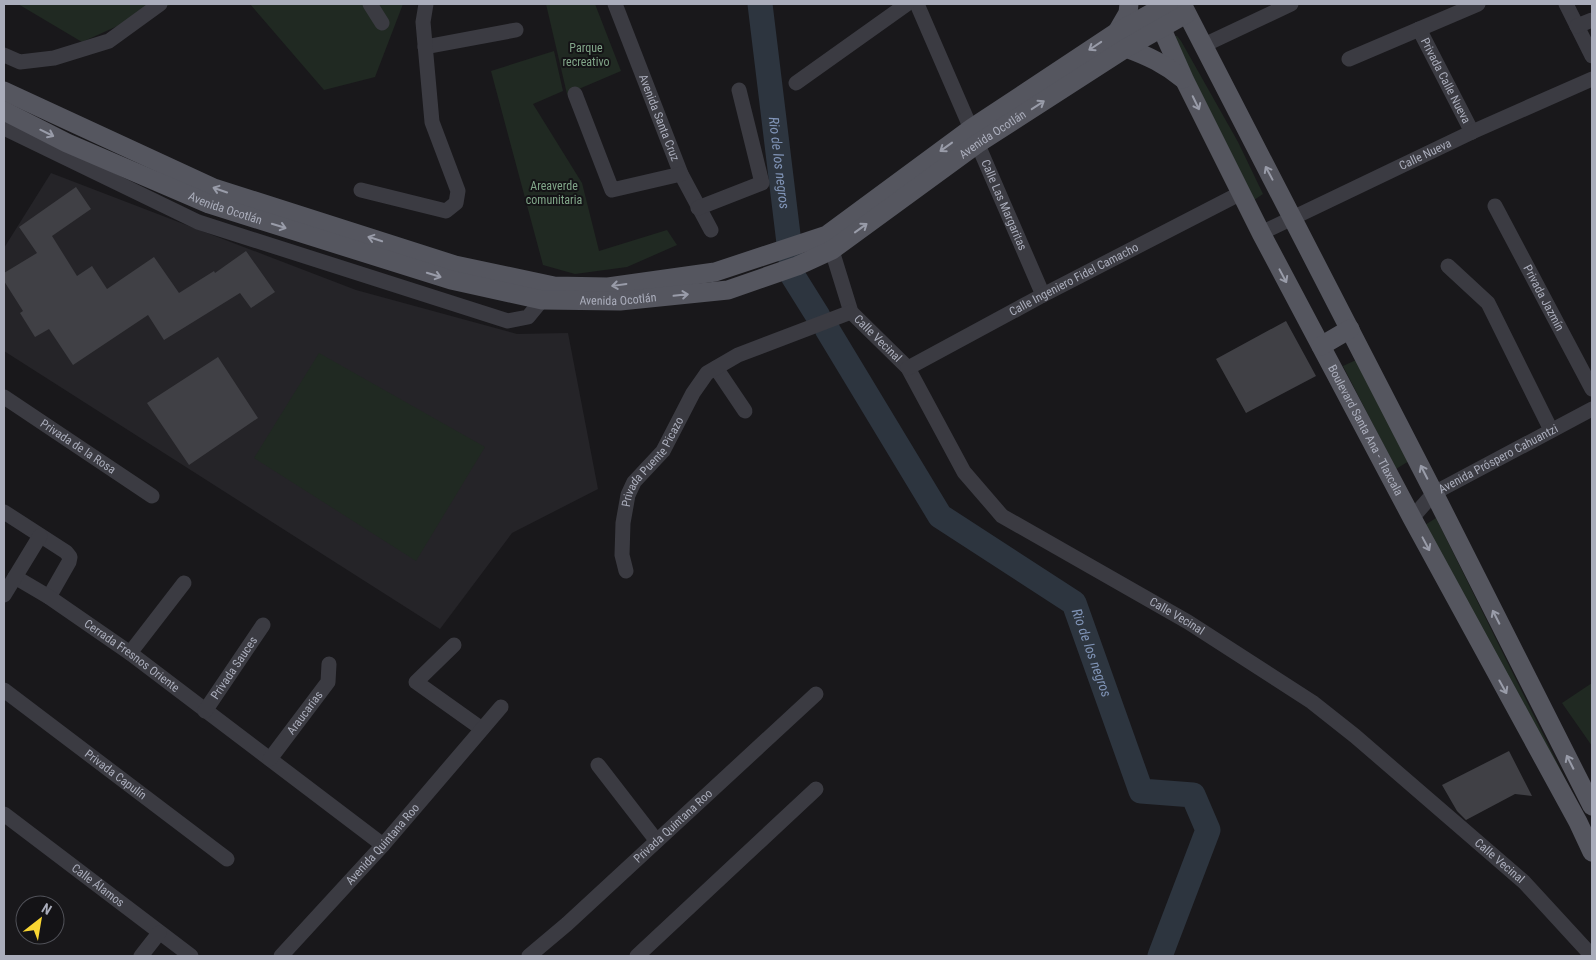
<svg xmlns="http://www.w3.org/2000/svg" width="1596" height="960" font-family="'Roboto Condensed',sans-serif">
<rect width="100%" height="100%" fill="#19181b"/>
<path fill="#252428" d="M51,173L356,290L517,334L568,333L598,489L512,533L440,629L4,351V248Z"/>
<path fill="#202922" d="M18,4H174L153,10L82,42Z
M250,4H403L375,77L324,90Z
M546,4H595L621,71L567,94Z
M1174,36H1177L1181,41L1238,142L1263,194L1254,200L1235,166Z
M554,51L563,91L533,104L582,183L599,251L667,230L677,245L627,267L575,274L543,265L491,71Z
M319,353L485,447L416,561L254,458Z
M1356,360L1409,461L1396,469L1343,366Z
M1436,518L1592,833L1425,525Z
M1592,683V746L1562,703Z"/>
<g fill="none" stroke-linecap="round" stroke-linejoin="round">
<g stroke="#2d353f" stroke-width="25">
<path id="s1" d="M760,4L793,276L818,316"/>
<path id="s2" d="M827,329L940,516L1074,603L1141,791L1193,795L1208,830L1160,956"/>
</g>
</g>
<path fill="#404045" d="M76,187L91,209L52,236L77,276L92,266L107,289L154,257L179,293L214,271L215,273L246,251L275,292L251,308L240,293L164,340L148,315L73,365L49,329L35,337L20,313L23,311L4,281V273L37,253L19,227Z
M1286,321L1316,376L1246,413L1216,359Z
M218,357L258,418L189,465L147,403Z
M1509,751L1532,796L1515,794L1466,820L1457,811L1442,785Z"/>
<g fill="none" stroke-linecap="round" stroke-linejoin="round">
<g stroke="#3b3b42" stroke-width="15">
<path d="M370,4L382,23"/>
<path id="s3" d="M615,4L681,174L711,230"/>
<path id="s4" d="M917,4L1043,295"/>
<path d="M1566,4L1592,56"/>
<path d="M1577,26L1592,20"/>
<path id="s5" d="M1419,29L1472,132"/>
<path d="M1202,46L1291,4"/>
<path d="M425,47L516,30"/>
<path d="M4,55L20,62L54,58L109,41L160,4"/>
<path d="M1349,59L1478,4"/>
<path d="M796,83L907,4"/>
<path d="M575,94L612,190L681,174"/>
<path d="M4,128L198,222L508,321L528,317L542,300"/>
<path d="M361,190L446,211L456,203L458,191L432,122L423,22L426,4"/>
<path id="s6" d="M1495,206L1592,389"/>
<path d="M698,208L762,183L739,90"/>
<path id="s7" d="M1261,233L1472,132L1592,79"/>
<path id="s8" d="M829,241L851,312L908,368L964,472L1002,516L1188,622L1312,702L1355,736L1524,882L1592,956"/>
<path d="M1448,266L1488,303L1551,430"/>
<path d="M716,368L745,411"/>
<path id="s9" d="M908,368L1043,295L1241,193"/>
<path id="s10" d="M4,397L152,496"/>
<path d="M4,512L66,552L70,557L69,562L49,597"/>
<path id="s11" d="M1412,518L1434,493L1592,409"/>
<path id="s12" d="M626,571L622,555L623,523L628,495L634,482L663,451L693,393L707,373L738,355L851,312"/>
<path id="s13" d="M15,577L49,597L130,653L383,845"/>
<path d="M4,595L40,536"/>
<path d="M454,645L416,682L482,729"/>
<path d="M130,653L184,583"/>
<path id="s14" d="M4,690L227,859"/>
<path id="s15" d="M205,711L263,625"/>
<path id="s16" d="M270,759L328,682L329,664"/>
<path d="M598,765L656,840"/>
<path id="s17" d="M4,814L191,956"/>
<path d="M141,956L159,933"/>
<path id="s18" d="M281,956L383,845L501,707"/>
<path id="s19" d="M529,956L567,924L816,694"/>
<path d="M637,956L816,789"/>
</g>
<g stroke="#55565f" stroke-width="19">
<path d="M1182,4L1434,493L1592,806"/>
<path id="s20" d="M1157,18L1185,81L1261,233L1412,518L1578,822L1592,852"/>
<path d="M1117,32L1128,13L1129,4"/>
<path d="M1126,48C1148,56 1165,64 1183,79"/>
<path d="M4,91L214,188L455,265L554,286L608,287L715,272L827,235L972,128L1117,32L1168,4"/>
<path id="s21" d="M4,111L67,143L209,204L451,280L542,300L620,301L728,290L797,266L832,250L977,144L1126,48L1186,14"/>
<path d="M1321,346L1350,329"/>
</g>
</g>
<defs><path id="oneway-shaft" d="M-6 0H5M1.5-3L5.5 0L1.5 3" fill="none" stroke-width="1.6" stroke-linecap="round" stroke-linejoin="round" transform="scale(1.25)"/></defs>
<g stroke="#999ca9">
<use href="#oneway-shaft" transform="translate(1095 46) rotate(146)"/>
<use href="#oneway-shaft" transform="translate(1196 103) rotate(64)"/>
<use href="#oneway-shaft" transform="translate(1038 105) rotate(-33)"/>
<use href="#oneway-shaft" transform="translate(47 133) rotate(26)"/>
<use href="#oneway-shaft" transform="translate(946 147) rotate(144)"/>
<use href="#oneway-shaft" transform="translate(1269 173) rotate(-118)"/>
<use href="#oneway-shaft" transform="translate(220 190) rotate(-161)"/>
<use href="#oneway-shaft" transform="translate(279 226) rotate(17)"/>
<use href="#oneway-shaft" transform="translate(861 228) rotate(-36)"/>
<use href="#oneway-shaft" transform="translate(375 239) rotate(-162)"/>
<use href="#oneway-shaft" transform="translate(434 275) rotate(17)"/>
<use href="#oneway-shaft" transform="translate(1283 276) rotate(62)"/>
<use href="#oneway-shaft" transform="translate(619 285) rotate(172)"/>
<use href="#oneway-shaft" transform="translate(681 295) rotate(-6)"/>
<use href="#oneway-shaft" transform="translate(1424 472) rotate(-117)"/>
<use href="#oneway-shaft" transform="translate(1426 544) rotate(62)"/>
<use href="#oneway-shaft" transform="translate(1496 617) rotate(-117)"/>
<use href="#oneway-shaft" transform="translate(1503 687) rotate(61)"/>
<use href="#oneway-shaft" transform="translate(1570 762) rotate(-117)"/>
</g>
<g text-anchor="middle" stroke-width="4" stroke-linejoin="round" paint-order="stroke">
<g font-size="12" fill="#81a689" stroke="#141316">
<text x="586" y="52">Parque<tspan x="586" dy="14">recreativo</tspan></text>
<text x="554" y="190">Areaverde<tspan x="554" dy="14">comunitaria</tspan></text>
</g>
<g font-size="12" fill="#aaadbb" stroke="#141316">
<text dy="4" stroke="none"><textPath href="#s5" startOffset="58">Privada Calle Nueva</textPath></text>
<text dy="4" stroke="none"><textPath href="#s3" startOffset="122">Avenida Santa Cruz</textPath></text>
<text dy="4" stroke="none"><textPath href="#s21" startOffset="1068">Avenida Ocotlán</textPath></text>
<text dy="4" stroke="none"><textPath href="#s7" startOffset="182">Calle Nueva</textPath></text>
<text dy="4" stroke="none"><textPath href="#s4" startOffset="219">Calle Las Margaritas</textPath></text>
<text dy="4" stroke="none"><textPath href="#s21" startOffset="242">Avenida Ocotlán</textPath></text>
<text dy="4" stroke="none"><textPath href="#s9" startOffset="188">Calle Ingeniero Fidel Camacho</textPath></text>
<text dy="4" stroke="none"><textPath href="#s6" startOffset="104">Privada Jazmín</textPath></text>
<text dy="4" stroke="none"><textPath href="#s21" startOffset="648">Avenida Ocotlán</textPath></text>
<text dy="4" stroke="none"><textPath href="#s8" startOffset="112">Calle Vecinal</textPath></text>
<text dy="4" stroke="none"><textPath href="#s20" startOffset="462">Boulevard Santa Ana - Tlaxcala</textPath></text>
<text dy="4" stroke="none"><textPath href="#s10" startOffset="89">Privada de la Rosa</textPath></text>
<text dy="4" stroke="none"><textPath href="#s11" startOffset="106">Avenida Próspero Cahuantzi</textPath></text>
<text dy="4" stroke="none"><textPath href="#s12" startOffset="118">Privada Puente Picazo</textPath></text>
<text dy="4" stroke="none"><textPath href="#s8" startOffset="532">Calle Vecinal</textPath></text>
<text dy="4" stroke="none"><textPath href="#s13" startOffset="141">Cerrada Fresnos Oriente</textPath></text>
<text dy="4" stroke="none"><textPath href="#s15" startOffset="52">Privada Sauces</textPath></text>
<text dy="4" stroke="none"><textPath href="#s16" startOffset="58">Araucarias</textPath></text>
<text dy="4" stroke="none"><textPath href="#s14" startOffset="140">Privada Capulín</textPath></text>
<text dy="4" stroke="none"><textPath href="#s19" startOffset="194">Privada Quintana Roo</textPath></text>
<text dy="4" stroke="none"><textPath href="#s18" startOffset="151">Avenida Quintana Roo</textPath></text>
<text dy="4" stroke="none"><textPath href="#s8" startOffset="938">Calle Vecinal</textPath></text>
<text dy="4" stroke="none"><textPath href="#s17" startOffset="118">Calle Álamos</textPath></text>
</g>
<g font-size="14" font-style="italic" fill="#8094b7" stroke="#141316">
<text dy="5" stroke="none"><textPath href="#s1" startOffset="160">Rio de los negros</textPath></text>
<text dy="5" stroke="none"><textPath href="#s2" startOffset="431">Rio de los negros</textPath></text>
</g>
</g>
<rect width="1596" height="960" fill="none" stroke="#aaadbb" stroke-width="10"/>
<g transform="translate(40 920) rotate(31)"><circle r="24" fill="#141316" stroke="#505158"/>
<path d="M0-4L9 19L0 12L-9 19Z" fill="#f9d632"/>
<text y="-8" font-size="14" font-weight="bold" text-anchor="middle" fill="#aaadbb">N</text>
</g>
</svg>
